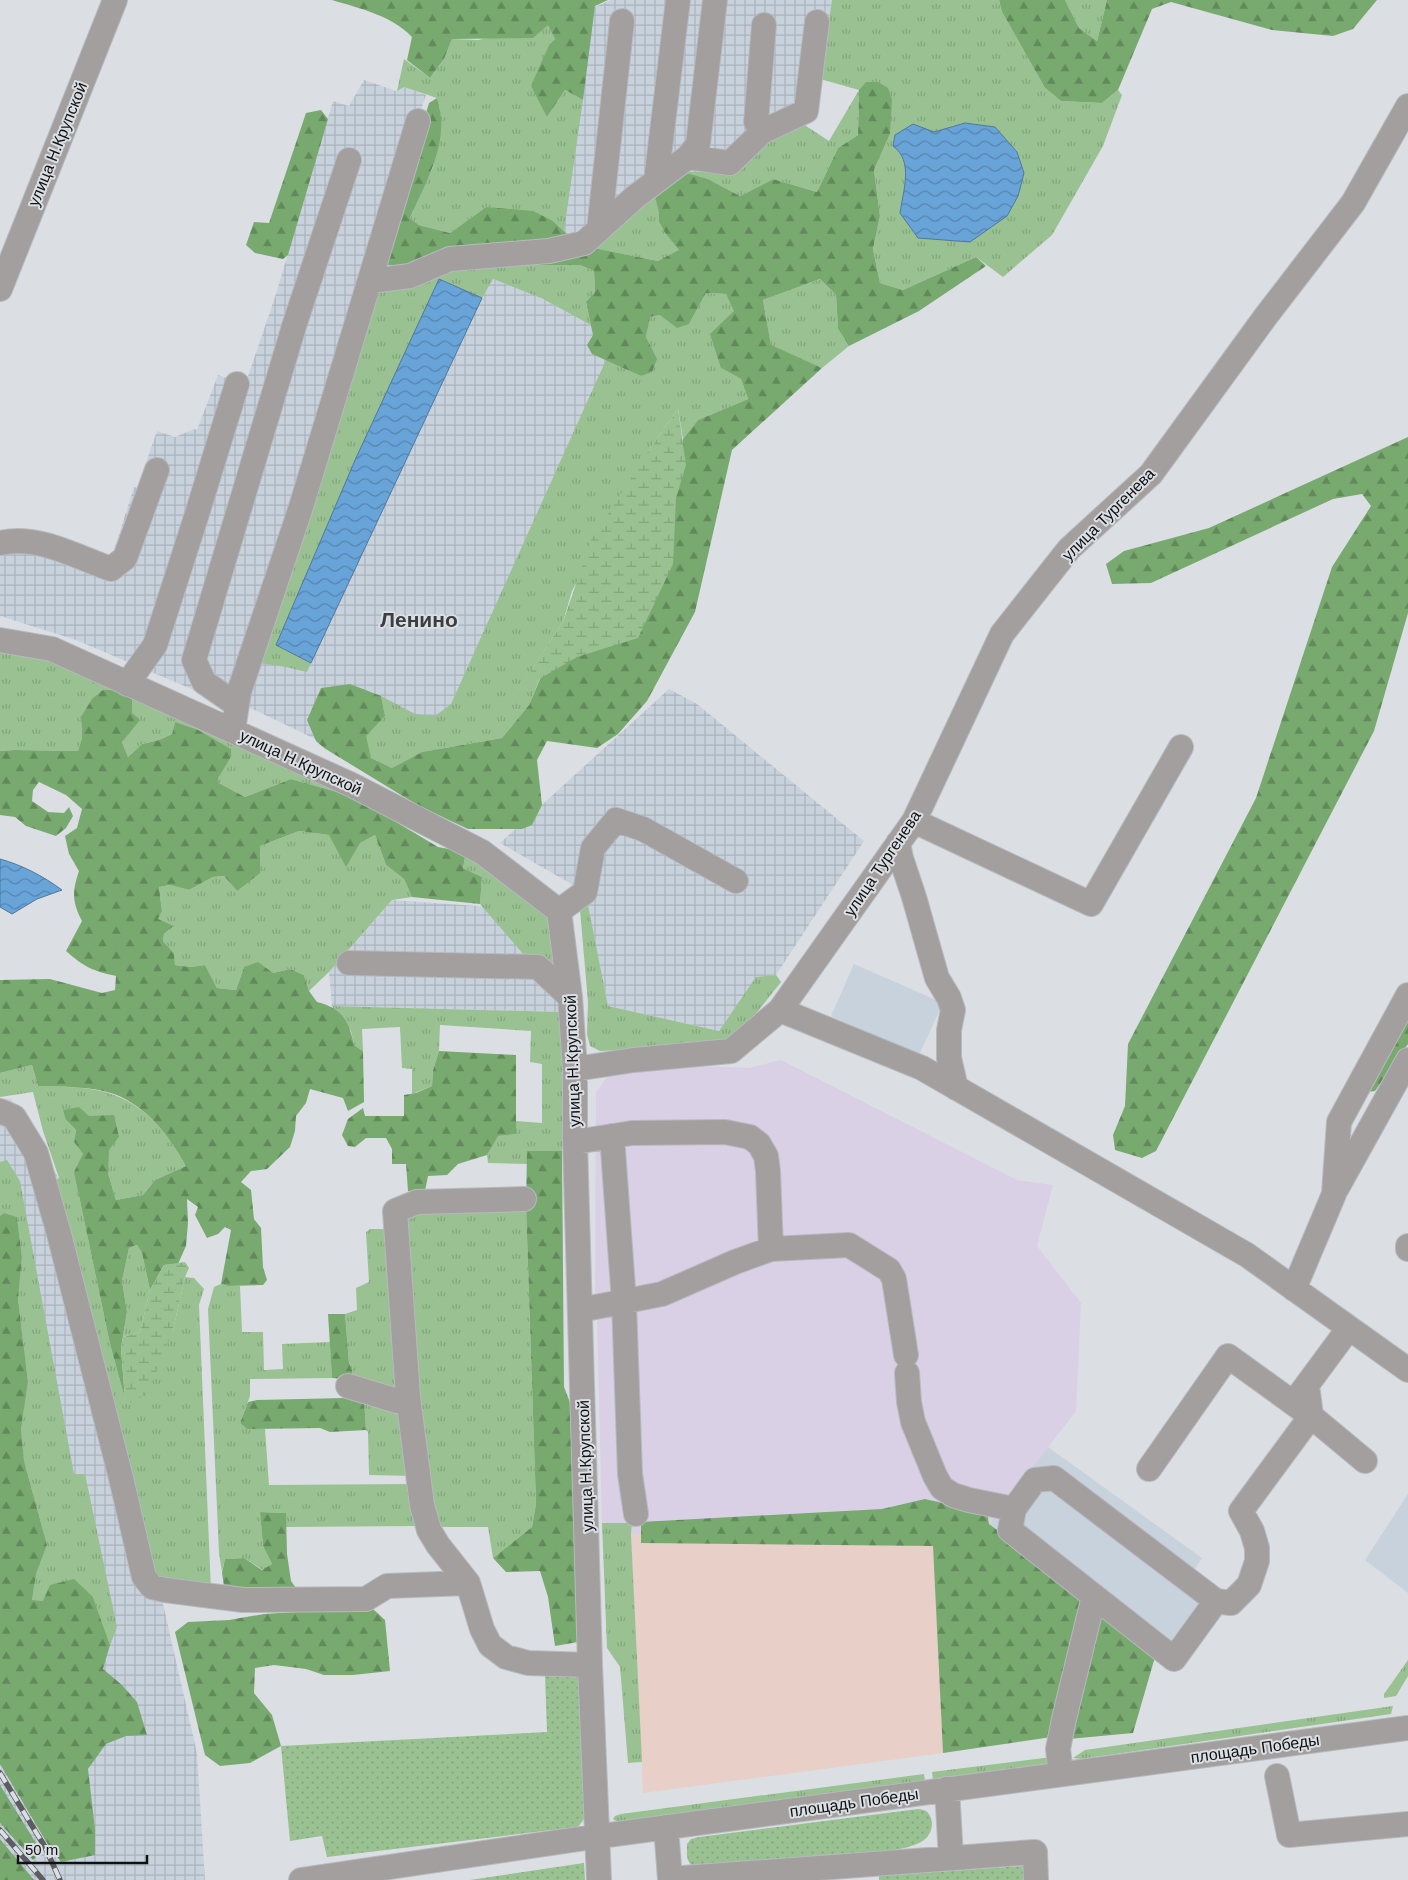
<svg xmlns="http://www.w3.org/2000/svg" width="1408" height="1880" font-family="Helvetica,sans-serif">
<defs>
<pattern id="industrial-grid" width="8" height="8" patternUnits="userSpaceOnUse" patternTransform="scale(1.25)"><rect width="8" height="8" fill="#c8d2dc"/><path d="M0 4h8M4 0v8" fill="none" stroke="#abb3bc"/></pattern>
<pattern id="grass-tufts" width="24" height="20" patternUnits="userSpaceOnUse" patternTransform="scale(1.25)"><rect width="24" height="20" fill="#99c191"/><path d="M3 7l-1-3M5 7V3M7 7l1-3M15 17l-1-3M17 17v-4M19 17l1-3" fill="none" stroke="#83a57c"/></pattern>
<pattern id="forest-firs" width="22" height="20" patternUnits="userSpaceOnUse" patternTransform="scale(1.25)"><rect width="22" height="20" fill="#78aa6f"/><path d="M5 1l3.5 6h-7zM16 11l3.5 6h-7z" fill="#61895a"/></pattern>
<pattern id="wetland-marsh" width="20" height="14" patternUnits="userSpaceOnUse" patternTransform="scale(1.25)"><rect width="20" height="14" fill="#99c191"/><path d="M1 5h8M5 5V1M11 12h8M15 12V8" fill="none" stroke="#83a57c"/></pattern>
<pattern id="garden-dots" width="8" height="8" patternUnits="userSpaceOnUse" patternTransform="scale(1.25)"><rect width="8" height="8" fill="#99c191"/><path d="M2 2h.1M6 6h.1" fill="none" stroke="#83a57c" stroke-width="1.8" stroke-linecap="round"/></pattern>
<pattern id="water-waves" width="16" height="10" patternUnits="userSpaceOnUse" patternTransform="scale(1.25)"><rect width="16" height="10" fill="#69a4d9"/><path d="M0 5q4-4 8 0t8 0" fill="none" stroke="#5584af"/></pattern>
</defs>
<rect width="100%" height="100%" fill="#dbdfe4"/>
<path fill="#c8d2dc" d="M854,964L943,1003L918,1057L831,1016Z
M1048,1447L1202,1558L1193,1572L1227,1596L1176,1665L989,1524Z
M1408,1494V1593L1365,1560Z"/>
<path fill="url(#industrial-grid)" d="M611,0H832L815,118L600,240L559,235L590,9Z
M364,80L396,91L404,87L426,95L365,275L226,708L189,688L76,640L0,616V539L27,529L103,555H110L114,550L134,487L137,488L157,431L175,437L194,429L197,430L218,375L232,380L248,376L276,294L333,101L349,106Z
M457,265L541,298L644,353L424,791L248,707L263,644Z
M669,689L697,704L864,841L776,975L756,978L719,1031L608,1006L585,892L500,843Z
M392,900L477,906L547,914L562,1012L332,1006L329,972Z
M11,1099L59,1179L158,1582L197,1753L205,1880H0V1100Z"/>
<path fill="#e8cfc7" d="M631,1534L933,1546L943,1753L643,1793Z"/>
<path fill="#d9d0e5" d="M781,1060L1017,1180L1053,1185L1037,1246L1081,1303L1076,1411L989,1524L933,1546L631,1534L632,1523H602L597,1318L595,1291L596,1092L607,1077L616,1074L699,1066L749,1068Z"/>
<path fill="url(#grass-tufts)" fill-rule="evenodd" d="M832,0H999L1002,12L1045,88L1061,101L1102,103L1118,90L1122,95L1103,146L1052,235L1003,277L976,257L903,290L880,283L873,249L880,216L874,170L890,134L859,90L858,135L838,148L817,192L773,179L740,196L708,179L683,172L737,171L769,140L803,124L829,141L859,90L820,79ZM965,123L995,127L1017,152L1024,173L900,213L907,172L902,152L913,124L934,132Z
M1065,0H1107L1097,41L1079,28Z
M548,24L555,39C535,58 545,91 547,117L565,90L583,100L564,231L553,221L486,207L450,233L419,225L410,218L433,167L440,109L437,98L404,87L397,91L404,59L430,78L444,59L452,39L478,40Z
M654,193L660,212L659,222L665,233L680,251L658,261L588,247Z
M538,256L536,265H580L594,271L595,292L586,303L591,325L541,298L493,279L482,298L439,279L276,645L311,663L307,672L286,667L259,663L373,294L457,265Z
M820,279L836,295L838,329L849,346L822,368L771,346L763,300Z
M706,293L726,294L735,311L721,368L741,379L748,399L698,420L683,439L678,409L651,447L572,591L563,622L518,691L540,678L529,705L502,738L422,752L392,768L371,758L365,736L385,716L381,696L415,714L435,716L451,704L606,360L641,376L656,359L646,337L649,317L660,315L689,324Z
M0,650L23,653L62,665L348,795L291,779L245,797L219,783L217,777L231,757L175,722L172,734L159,740L142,744L128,757L122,742L126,735L81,717L82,738L78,751L14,750L0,751Z
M299,831L329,835L360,843L375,835L386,865L404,879L412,897L392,900L329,972L309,991L304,975L290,969L273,973L244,967L236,990L217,988L205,965L190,967L175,965L174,953L163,941L164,934L173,927L157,920L162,911L159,887L170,885L189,890L213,877L224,876L237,891L260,846Z
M466,852L547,914L555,947L558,975L524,955L480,904L482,877L463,868Z
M588,905L608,1006L719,1031L756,977L776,975L781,982L732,1044L600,1051L590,1046L587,1034L588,1002L580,910Z
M332,1006L562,1012L563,1033L562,1151H528L527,1164L488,1163L487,1155L497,1136L516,1134V1121L542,1123V1064L530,1062L531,1031L440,1025L439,1051L433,1070L432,1086L412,1094V1069L402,1068L400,1027L362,1029L363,1051L354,1045L351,1031Z
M32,1065L38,1086C63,1087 91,1086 114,1095C148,1107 169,1136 186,1166L155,1180L143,1195L116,1200L108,1173V1150L119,1137L66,1120L76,1130L74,1142L83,1154L78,1191L110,1344L125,1399L121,1405L173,1330L185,1277L194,1278L204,1289L199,1305L211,1591L158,1582L147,1573L54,1182L59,1178L43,1131L33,1092L0,1097V1073Z
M7,1160L20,1181L74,1474H85L117,1627L110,1645L93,1597L43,1601L32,1600L36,1574L47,1545L24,1461L21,1429L28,1382L18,1299L22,1258L17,1217L4,1213L0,1216V1162Z
M526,1206L536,1504L532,1527L493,1558L488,1527H438L428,1497L404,1224L419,1209Z
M370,1229H392L402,1386L389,1394L354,1385L352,1370L349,1363L345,1314L357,1310L356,1288L369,1282L366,1232Z
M137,1245L142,1253L150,1290L140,1332L123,1337L127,1312L122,1281L129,1248Z
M221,1284L228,1286H240L242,1332H263L264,1370L283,1369L282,1344L330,1342L332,1378L250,1379V1396L240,1423L247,1429H265L269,1485L414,1484L418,1526L286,1527V1513L260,1512L263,1546L272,1564L263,1570L244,1558L225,1559L222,1572L219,1553L208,1309L214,1287Z
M364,1399L405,1414L414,1476L369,1475L368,1432L366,1430Z
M602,1523H632L631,1534L642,1762L628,1763L620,1667L607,1648Z
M1408,1660V1676L1396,1696L1384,1698V1694Z
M1393,1706L1391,1714L1081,1759L1073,1758L1085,1750Z
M1052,1757V1763L933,1780L932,1772Z
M924,1774L925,1781L619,1823L613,1819L615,1816L621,1814Z"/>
<path fill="url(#forest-firs)" d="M332,0H608L595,6L583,100L565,90L547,117L531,86L549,45L555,39L548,25L533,38L452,39L444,59L430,78L407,60L412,37C391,15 361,9 332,0Z
M999,0H1065L1079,28L1097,41L1107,0H1377L1353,29L1333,36L1272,30L1171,2L1152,9L1118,90L1102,103L1061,101L1045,88L1002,12Z
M866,82H878L888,88L892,100L890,134L874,170L880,216L873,249L880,283L903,290L976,257L986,266L919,311L849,346L838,329L836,295L820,279L763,300L771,345L822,368L732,450L695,612L647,701L618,734L597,748L547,741L537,760L542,805L532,825L522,829H468L419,806L324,748L316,741L307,720L321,688L350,684L381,696L385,716L366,736L371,758L392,768L422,752L502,738L529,705L543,672L559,656L637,633L654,604L650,569L683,439L698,420L748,399L741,379L721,368L710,334L734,311L726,294L706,293L689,324L677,328L660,315L650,317L646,337L657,359L652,372L641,376L592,354L587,345L593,335L586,302L595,292L594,271L580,265H536L542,244L404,267L388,265L382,255L429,103L437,98C451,140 427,180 410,218L419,225L450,233L486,207L533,211L553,221L579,245L658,261L679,250L665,233L659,222V212L654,193L683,172L708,179L740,196L773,179L817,192L838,148L858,135L859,90Z
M321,110L328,119L288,255L283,259L255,253L246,245L254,222L269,223L306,113Z
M1408,437V613L1374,731L1156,1151L1142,1158L1115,1150L1113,1135L1125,1106L1128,1044L1256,798L1332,567L1371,506L1362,494L1333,499L1151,583L1112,584L1106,564L1124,551L1209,528Z
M103,690H117L132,697V713L140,720L122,742L128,757L142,744L159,740L172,734L175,722L198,730L231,749V757L218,778L219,783L245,797L291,779L348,795L366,804L438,847L466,852L463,868L482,877L480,904L412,897L404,879L386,865L375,835L360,843L346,867L329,835L299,831L260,846V873L237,891L224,876L213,877L189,890L170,885L159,887L162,911L158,919L174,926L164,934L163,941L174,953L175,965L190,967L205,965L217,988L236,990L244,967L258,962L273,973L290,969L304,975L309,991L317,1002C342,1008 349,1021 354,1045L363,1051L364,1102L348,1111L343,1098L310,1089L306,1103L296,1116L295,1131L290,1147L267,1169L251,1171L241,1182L251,1190L254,1219L261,1228L263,1267L267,1280L263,1285L228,1286L221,1284L231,1230L225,1227L218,1234L207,1238L195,1215L198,1207L187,1199L188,1223L186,1246L178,1264L164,1265L150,1290L142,1253L137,1245L129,1248L122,1281L127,1312L121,1348L125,1399L110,1344L74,1172L83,1154L74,1142L76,1130L66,1120L63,1110L79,1107L89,1116L114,1115L119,1137L109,1150L108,1173L116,1200L143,1195L155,1180L186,1166C169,1136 148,1107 114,1094C91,1086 63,1087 38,1086L32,1065L0,1073V980L50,979L102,993L115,990L116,976C93,971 84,967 66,951L82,921C72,902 72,892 79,871L69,854L65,836L77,828L82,809L66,795L39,782L33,790L32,801L48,812L64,813L69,807L73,816L66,828L56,836L26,826L15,817L0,815V751L14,750L78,751L82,738L81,717L92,699Z
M1408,999V1044L1375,1091L1361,1093Z
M439,1051L516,1055V1134L498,1136L487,1155L458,1164L447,1175L428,1176L425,1191H408L406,1164H392V1149L386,1138H366L355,1147L348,1146L342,1135L348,1119L363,1108L365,1116H404V1095L416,1093L432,1086L433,1070Z
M527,1151H562L564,1387L571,1405L578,1642L555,1646L548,1597L540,1571L506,1572L493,1558L532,1527L536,1504L526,1206Z
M4,1213L17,1217L22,1258L18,1299L28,1382L21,1429L24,1461L47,1545L36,1574L32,1600L43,1601L50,1585L74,1579L93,1597L110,1645L103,1669L122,1685L137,1702L147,1735L126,1736L106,1744L88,1769L95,1829V1855L61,1862L47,1843L0,1764V1216Z
M328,1314H345L349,1363L352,1370L354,1385L345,1379L332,1378Z
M346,1390L364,1399L366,1430L330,1432L320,1428L247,1429L240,1423L248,1402L257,1400L345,1398Z
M925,1499L987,1513L989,1524L1084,1595L1052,1737L943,1753L933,1546L641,1543V1522L882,1509Z
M260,1512L286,1513L287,1554L291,1581L299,1592L225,1593L222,1573L225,1559L244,1558L262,1570L272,1564L263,1546Z
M349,1606L373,1609L385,1620L390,1671L353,1675H324L306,1669L274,1665L255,1668L254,1693L272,1715L281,1746L250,1763L220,1766L205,1755L175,1632L188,1622L229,1620L264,1614L327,1610Z
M1104,1609L1157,1650L1133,1733L1069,1739L1079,1690Z
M0,1785L41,1851L33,1860L0,1823Z
M0,1839L34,1880H0Z"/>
<path fill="url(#wetland-marsh)" d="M678,409L686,465L676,498L673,564L638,638L577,657L517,692L563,622L591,540L651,447Z
M185,1262L189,1268L185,1277L173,1330L150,1387L138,1400L121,1406L125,1399L121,1348L123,1337L140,1332L150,1290L164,1265Z"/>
<path fill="url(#garden-dots)" d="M586,1674V1816L578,1827L327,1857L322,1836L290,1841L281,1746L547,1732L545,1675Z
M918,1809C924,1810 927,1810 930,1816C935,1826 930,1837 921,1842C904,1852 863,1853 842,1855C794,1859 746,1863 697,1868C685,1863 687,1855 687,1844L691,1839L699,1837Z
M584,1863L585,1880H470Z
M1023,1866L1024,1880H879V1876Z"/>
<path fill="url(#water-waves)" stroke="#4e789d" d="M965,123L995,127L1017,152L1024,173L1018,196L1007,216L970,242L918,238L900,213C903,191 914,161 893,146L895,135L913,124L934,132Z
M439,279L482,298L311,663L276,645L356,458Z
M0,859C22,865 43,876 62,890L37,899L12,914L0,907Z"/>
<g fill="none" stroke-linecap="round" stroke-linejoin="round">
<defs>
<path id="minor" d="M762,132L756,122L764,25
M688,157L698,144L715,0
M656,181L678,0
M599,229L622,21
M370,281L410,276L450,259L549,251L584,243L635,197L688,157L730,163L762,132L806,111L817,22
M0,289L115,0
M0,543C37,534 77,557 111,569L125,558L157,470
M0,640L52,649L352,785L482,852L559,911L570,997L575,1069V1142L590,1665L599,1880
M127,684L155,645L197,514L237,384
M237,705L204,682L194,660L295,323L349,160
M233,730L239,692L301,507L418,121
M914,821L1091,904L1181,747
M898,843L901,858L914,897L937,978L949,998L953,1010L949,1030V1058L956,1088
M559,911L585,892L593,848L616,820L643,829L736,881
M349,963L538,967L570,997
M780,1010L914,821L1002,634L1069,549L1151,474L1266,316L1353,203L1408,106
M575,1069L634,1060L731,1051L780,1010L922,1068L1247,1255L1408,1370
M0,1111L14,1117L36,1153L59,1234L121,1478L144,1577L152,1587L165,1590L243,1600L366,1599L387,1586L468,1583
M612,1136L624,1302L630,1474L636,1514
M575,1142L632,1133L725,1132L750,1137L759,1144L766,1156L768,1171L771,1249
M1337,1188L1408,1060
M524,1199L417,1202L395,1211L408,1397L422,1505L429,1530L438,1545L468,1583L482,1629L490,1645L506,1657L528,1663L590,1665
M1408,1246V1249
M1294,1289L1334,1194L1339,1122L1408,995
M580,1310L662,1294L735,1262L771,1249L849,1245L889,1270L894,1279L906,1355
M907,1373L909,1402L913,1422L935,1476L942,1488L953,1495L969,1500L1014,1509
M348,1386L397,1401L408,1397
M1298,1397L1349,1328
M1149,1469L1228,1356L1311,1416L1365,1461
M1054,1478L1216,1601L1174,1659L1010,1530L1014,1509L1035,1480Z
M1216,1601L1231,1603L1249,1585L1257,1561V1548L1252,1531L1241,1511L1311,1416L1307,1385
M1061,1774L1058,1749L1064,1719L1094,1596
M1277,1776L1289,1835L1408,1824
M947,1789L951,1858
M666,1827L670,1879L1035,1852L1036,1880
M301,1880L579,1839L1408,1728"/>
</defs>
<use href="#minor" stroke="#b6babe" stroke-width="26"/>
<use href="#minor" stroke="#a29f9e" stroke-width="24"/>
<defs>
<path id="rail" d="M0,1773L45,1847L60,1880
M0,1830L43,1880"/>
</defs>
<use href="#rail" stroke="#5b5d60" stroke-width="5.5"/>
<use href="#rail" stroke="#dbdfe4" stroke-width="4" stroke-dasharray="11" stroke-linecap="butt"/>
</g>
<g text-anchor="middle" stroke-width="4" stroke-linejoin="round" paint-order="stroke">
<g font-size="16" fill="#0f1112" stroke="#dbdfe4">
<text transform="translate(57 144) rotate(-68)" y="6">улица Н.Крупской</text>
<text transform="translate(1108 514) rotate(-45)" y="6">улица Тургенева</text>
<text transform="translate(301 762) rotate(25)" y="6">улица Н.Крупской</text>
<text transform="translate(882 863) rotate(-56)" y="6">улица Тургенева</text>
<text transform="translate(572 1061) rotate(-92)" y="6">улица Н.Крупской</text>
<text transform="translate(585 1466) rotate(-92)" y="6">улица Н.Крупской</text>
<text transform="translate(1255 1748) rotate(-8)" y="6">площадь Победы</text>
<text transform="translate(854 1802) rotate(-8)" y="6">площадь Победы</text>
</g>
<g font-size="21" font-weight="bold" fill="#3b3e42" stroke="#dbdfe4">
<text x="419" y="627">Ленино</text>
</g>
</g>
<path d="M18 1855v8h129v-8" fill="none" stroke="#0f1112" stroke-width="2.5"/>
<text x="25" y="1855" font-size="15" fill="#0f1112" stroke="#dbdfe4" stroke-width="4" paint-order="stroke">50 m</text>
</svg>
